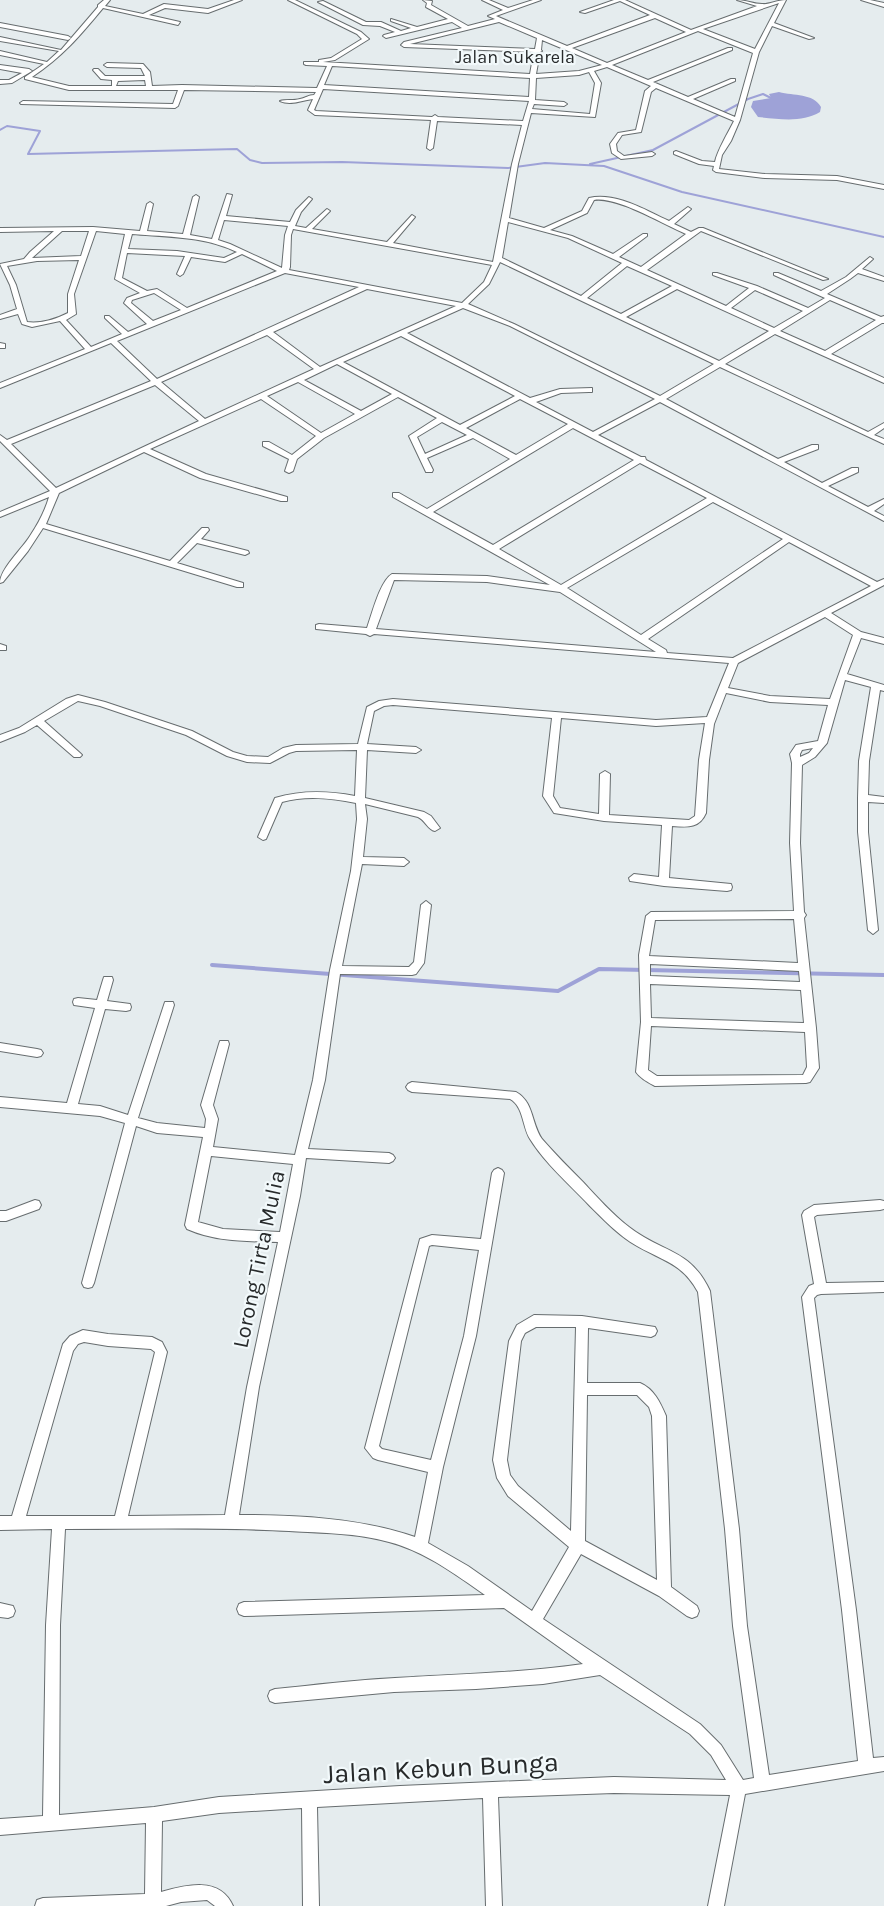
<svg xmlns="http://www.w3.org/2000/svg" width="884" height="1906" font-family="Karla,sans-serif">
<rect width="100%" height="100%" fill="#e5ecee"/>
<path fill="#9ea2d7" d="M779,92C794,96 813,93 821,107L820,112C802,123 779,119 758,117L751,107L753,101L771,98L769,94Z"/>
<g fill="none" stroke-linecap="round" stroke-linejoin="round">
<path stroke="#9ea2d7" stroke-width="2" d="M0,130L7,126L40,131L28,154L237,149L250,160L262,163L342,162L508,168L545,163L604,166L682,192L884,237
M590,164L653,150L748,99L763,94L771,98"/>
<path stroke="#9ea2d7" stroke-width="4" d="M212,965L558,991L599,969L884,975"/>
<defs>
<path id="minor" d="M104,0H110L105,6L143,14L164,4L208,9L234,0H242L208,13L165,8L149,15L180,22L178,25L103,8C79,37 63,56 32,77L69,86H112V80L101,79L93,70L94,69H98L105,76H145L141,68L107,67L104,65L107,63L143,64L150,72L152,86L182,85L317,88L327,66L306,65L304,64V62H319V60L331,58L362,39L357,34L288,0H295L361,32L369,39L335,60L323,62L530,74L534,52L404,47L401,45L404,42L462,28L452,22L386,38L383,36L384,35L395,32L380,26L363,25L318,2L323,1L366,22H381L401,31L411,28L391,21V19L417,27L448,19L426,7L427,3L423,0L432,1L431,5L468,26L495,19L488,16L503,10L482,0H489L508,8L533,0H541L496,16L567,46L650,15L620,1L585,13L580,12L614,0H625L691,30L757,6L737,0C746,0 753,4 762,4C769,5 777,0 786,0L774,23L814,38L809,39L772,26L759,52L740,120L731,141L722,155L719,169L765,174L837,176L884,185V189L837,180L765,178L716,172L713,170L714,166L699,164L674,154V152L676,151L702,161L715,162C717,151 728,133 734,121L656,88L651,92L641,132L622,135L616,144L617,151L624,156L652,152L655,154L652,156L621,159L612,153L610,144L618,133L636,130L645,91L651,86L607,67L594,71L601,83L595,117L531,113L518,164L509,218L544,228L582,211L589,198C616,192 645,210 669,221L688,207L691,209L690,210L674,224L691,232L699,228H703L828,279L823,280L701,231L647,270L726,306L749,288L713,275V273H717L757,286L808,308L825,298L774,275V273H778L821,291L846,277L870,257L873,259L862,269L884,277V281L858,273L850,279L827,294L881,317L884,316V323H882L831,354L884,378V383L775,334L725,364L868,432L884,423V428L874,435L884,439V444L720,367L666,399L778,459L812,445H818V449L784,462L822,483L852,468H858V472L828,486L868,507L884,499V504L874,511L884,516V521L660,402L598,435L641,457H645L646,460L877,582L884,579V585L831,613L861,632L884,638V644L861,638L847,674L884,685V691L880,690L869,761L868,795L884,797V803L868,802V832L878,930L873,934L868,930L858,832V798L859,761L871,687L845,680L827,743L815,757L802,765L800,843L804,912L806,915L804,918L816,1028L819,1068L810,1082L806,1083L655,1086C649,1083 640,1078 636,1072L641,1022L639,955L646,916L651,912L794,911L790,843L792,763L790,754L796,745L818,741L828,705L770,702L726,693L714,724L709,760L706,813C699,829 687,827 672,826L669,878L731,884L732,887L731,890L727,891L664,886L630,881L629,878L634,874L659,877L662,825L604,821L554,813L543,796L552,718L393,705L384,706L374,711L367,744L416,747L421,750L416,753L367,750L365,798L424,812L431,816L440,828L435,831C428,830 425,820 418,817L365,804L367,819L363,857L404,858L409,862L404,866L362,864L342,966L409,967L414,962L421,905L426,901L431,905L424,963L416,974L412,975L340,974L325,1080L308,1149L389,1153L393,1155L395,1158L393,1161L389,1163L306,1158L300,1196L259,1387L239,1515C297,1515 360,1518 415,1537L428,1472L378,1460L373,1458L365,1448L420,1239L432,1235L481,1239L492,1173L494,1170L498,1168L502,1170L504,1173L476,1336L443,1467L428,1543L468,1566L532,1611L569,1547L508,1496L497,1478L493,1460L509,1341L517,1325L534,1315L582,1316L655,1327L657,1331L655,1335L651,1337L588,1328L587,1383H640C654,1389 660,1402 666,1416L671,1587L697,1606L699,1611L697,1616L692,1618L687,1616L659,1596L581,1554L543,1619L700,1724L721,1745L743,1780L754,1778L733,1626L725,1529L698,1292C682,1263 663,1261 637,1246C618,1235 603,1219 588,1204C569,1184 544,1162 530,1139C522,1126 524,1107 510,1099L412,1092L408,1090L406,1087L408,1084L412,1082L516,1092C534,1102 531,1123 542,1139C555,1154 569,1168 583,1182C598,1198 612,1214 629,1227C662,1253 690,1248 710,1291L739,1529L747,1626L769,1775L858,1761L842,1610L802,1297L809,1286L814,1284L802,1215L804,1211L814,1205L880,1200L884,1201V1209L880,1210L817,1215L814,1217L826,1283L884,1282V1292L821,1294L817,1295L814,1298L856,1610L873,1758L884,1757V1771L745,1794L724,1906H708L730,1795L614,1793L498,1797L502,1906H486L483,1798L317,1807L319,1906H303L302,1808L219,1813L162,1821L161,1892C186,1885 220,1876 233,1906H215L207,1900L181,1902L166,1906H35L37,1900L43,1898L145,1894L146,1823L0,1835V1819L43,1816L46,1625L52,1529L0,1530V1516H12L63,1344L70,1336L83,1330L108,1334L152,1337L162,1342L167,1352L128,1516L225,1515L247,1387L278,1242C247,1241 216,1242 187,1229L185,1225L203,1137L157,1133L136,1126L94,1283L92,1287L88,1288L84,1287L82,1283L125,1123L100,1116L0,1107V1097L67,1103L95,1008L74,1005L73,1002L74,999L78,998L97,1000L103,980L104,977H112L113,980L107,1001L130,1004L131,1007L130,1010L126,1011L105,1009L78,1104L100,1106L128,1115L164,1005L165,1002H173L174,1005L138,1118L157,1123L205,1128L206,1119L201,1105L219,1044L220,1041H228L229,1044L213,1105L218,1119L213,1147L295,1155L313,1080L330,970L351,871L357,819L356,803C331,798 306,795 282,802L266,839L263,840L258,837L275,798C302,790 328,791 355,796L357,750L296,751L289,753L270,763L247,762L227,756L186,735L100,706L78,701L44,721L80,753L82,755L80,757H74L37,725L25,732L0,742V735L19,728L66,699L78,695L105,702L192,731L233,752L247,756L268,757L283,748L296,745L358,744L367,707L379,701L393,699L656,720L707,717L729,663L374,634L370,636L366,634L316,629V625L319,624L367,628C372,614 380,581 392,574L487,576L550,585L393,497V493H399L427,509L510,459L473,438L427,458L433,470L432,472H426L409,436L437,418L398,397L324,438L297,459L293,471L289,473L285,471L289,459L263,446V442H269L292,455L316,436L261,399L150,449L206,474L287,497V501H281L200,478L144,452L59,493L46,524L170,561L202,528H208L209,530L201,539L248,551L249,553L245,555L197,543L177,563L243,583V587H237L43,528L28,551L3,582L0,583C0,569 22,549 30,536C38,524 45,511 49,497L0,517V512L50,491L0,441V435L7,440L151,381L111,343L0,388V383L85,349L60,321L32,327L22,324L18,314L0,319V315L17,309L10,285L0,264L24,259L30,252L54,231L0,232V228L93,227L140,231L147,204L150,202L153,204L147,231L183,234L193,197L196,195L199,197L190,235L212,239L227,194L232,195L226,216L290,222L296,210L309,197L312,199L301,212L295,226L306,228L327,209L330,211L312,229L387,242L412,215L415,217L393,243L493,262L512,164L522,125L437,121L433,148L430,150L427,148L431,120L315,115L308,110L313,99C302,100 291,106 280,101C286,99 293,101 300,99C306,98 308,95 314,95L316,92L184,90L178,106L175,108L21,104L20,103L23,101L173,104L178,90H69L25,79V77L44,64L0,55V51L47,62L59,51L0,41V37L61,50L98,7V5ZM779,3L755,49L703,29ZM655,18L686,32L607,63L572,48ZM499,22L537,38L535,49L410,44ZM698,31L753,53L735,117L693,99L735,81V79H731L688,97L653,82L732,50V48H728L648,80L612,65ZM542,40L602,65L579,71L536,74L540,52L542,51L541,50ZM332,66L530,78L529,97L324,85ZM589,72L595,83L590,114L532,109L534,104L564,106L567,104L564,102L535,100L536,78L579,75ZM145,80L146,86H116L118,81ZM323,89L529,101L523,121L438,117L435,115L432,117L316,111L314,110ZM594,200C617,196 664,225 686,234L641,267L619,257L647,236V234H643L613,254L572,236L550,230L587,213ZM224,220L288,226L285,235L282,268L230,244L218,240ZM508,222L568,238L622,263L581,296L502,258ZM293,229L492,265L484,282L462,303L289,270L290,267L291,235ZM62,231H89L81,256L32,258ZM96,231L125,234L115,279L140,293L127,298L124,303L147,324L128,332L109,316H105V318L122,334L91,347L66,320L76,314L74,294ZM132,234C167,237 204,236 237,252L224,258L177,251L128,249ZM127,253L185,256L177,274L180,276L183,274L191,257L225,262L242,254L277,271L187,308L157,289L147,291L122,278ZM79,260L68,294V313C57,319 40,324 27,322L16,285L7,266L37,261ZM500,262L714,364L660,396L514,324L468,304L489,284ZM627,266L672,286L621,314L587,298ZM285,273L359,287L157,379L117,341ZM367,289L456,306L320,367L273,332ZM677,289L769,331L719,361L626,317ZM755,290L803,311L774,328L731,308ZM154,293L181,310L153,321L131,303L132,300ZM830,300L876,320L825,351L780,331ZM463,308L510,326L655,399L593,432L536,402L561,393L589,392H592V388L560,389L530,398L407,333ZM267,335L314,369L205,419L161,382ZM401,336L515,396L460,425L343,362ZM337,364L392,394L361,411L304,380ZM298,382L355,414L321,433L267,396ZM155,385L199,421L56,488L11,444ZM520,399L568,424L516,455L466,428ZM442,422L467,435L425,454L417,437ZM573,428L634,460L493,545L433,512ZM640,463L707,498L561,585L499,549ZM713,502L783,539L641,635L567,588ZM789,542L871,586L733,658L667,653L666,650L648,639ZM394,580L487,582L560,592L656,652L376,629ZM825,617L853,635L830,699L770,696L728,688L738,663ZM561,718L656,726L705,723L699,760L695,816L689,820L609,815L610,774L605,771L600,774L599,814L560,808L553,796ZM813,748L809,753L800,757V754L802,750ZM794,919L798,963L649,956L655,920ZM650,964L799,971L800,982L650,976ZM650,984L801,990L804,1023L651,1018ZM651,1026L805,1032L807,1067L803,1075L657,1076L648,1070ZM211,1156L293,1164L280,1232L223,1229L198,1222ZM432,1245L479,1250L464,1336L431,1460L382,1449L379,1446L429,1246ZM536,1327H576L571,1531L518,1486L510,1475L507,1460L521,1341L525,1333ZM84,1342L108,1346L151,1349L155,1352L115,1516H26L73,1351L78,1344ZM587,1395H637L649,1407L652,1416L657,1580L585,1541ZM65,1529C140,1529 215,1527 289,1531C323,1533 357,1533 389,1542C424,1551 455,1574 485,1595L244,1602L239,1604L237,1609L239,1614L244,1616L504,1608L583,1664C521,1673 458,1674 395,1678C355,1680 315,1685 275,1689L270,1691L268,1696L270,1701L275,1703L394,1692L476,1689L543,1684L600,1675L690,1734L711,1755L726,1780L614,1777L400,1786L219,1797L154,1807L59,1815L60,1625Z
M861,0H870L884,3V7Z
M0,23L68,36L71,38L68,40L0,27Z
M0,65L29,69L32,71L12,83L0,84V80H9L22,73L0,69Z
M0,343L5,344V348H0Z
M0,644L6,646V650H0Z
M0,1043L37,1049L41,1050L43,1053L41,1056L37,1057L0,1051Z
M35,1200L39,1201L41,1205L39,1209L6,1221H0V1211H6Z
M0,1603L13,1606L15,1611L13,1616L8,1618L0,1617Z"/>
</defs>
<use href="#minor" stroke="#676d6f" stroke-width="2"/>
<use href="#minor" fill="#fff" fill-rule="evenodd"/>
</g>
<g text-anchor="middle" stroke-width="4.5" stroke-linejoin="round" paint-order="stroke">
<g font-size="18" fill="#272a2b" stroke="#f2f9fb">
<text x="515" y="63">Jalan Sukarela</text>
</g>
<g font-size="22" fill="#272a2b" stroke="#f2f9fb">
<text transform="translate(258 1259) rotate(-78)" y="8">Lorong Tirta Mulia</text>
</g>
<g font-size="27" fill="#272a2b" stroke="#f2f9fb">
<text transform="translate(441 1768) rotate(-3)" y="9">Jalan Kebun Bunga</text>
</g>
</g>
</svg>
